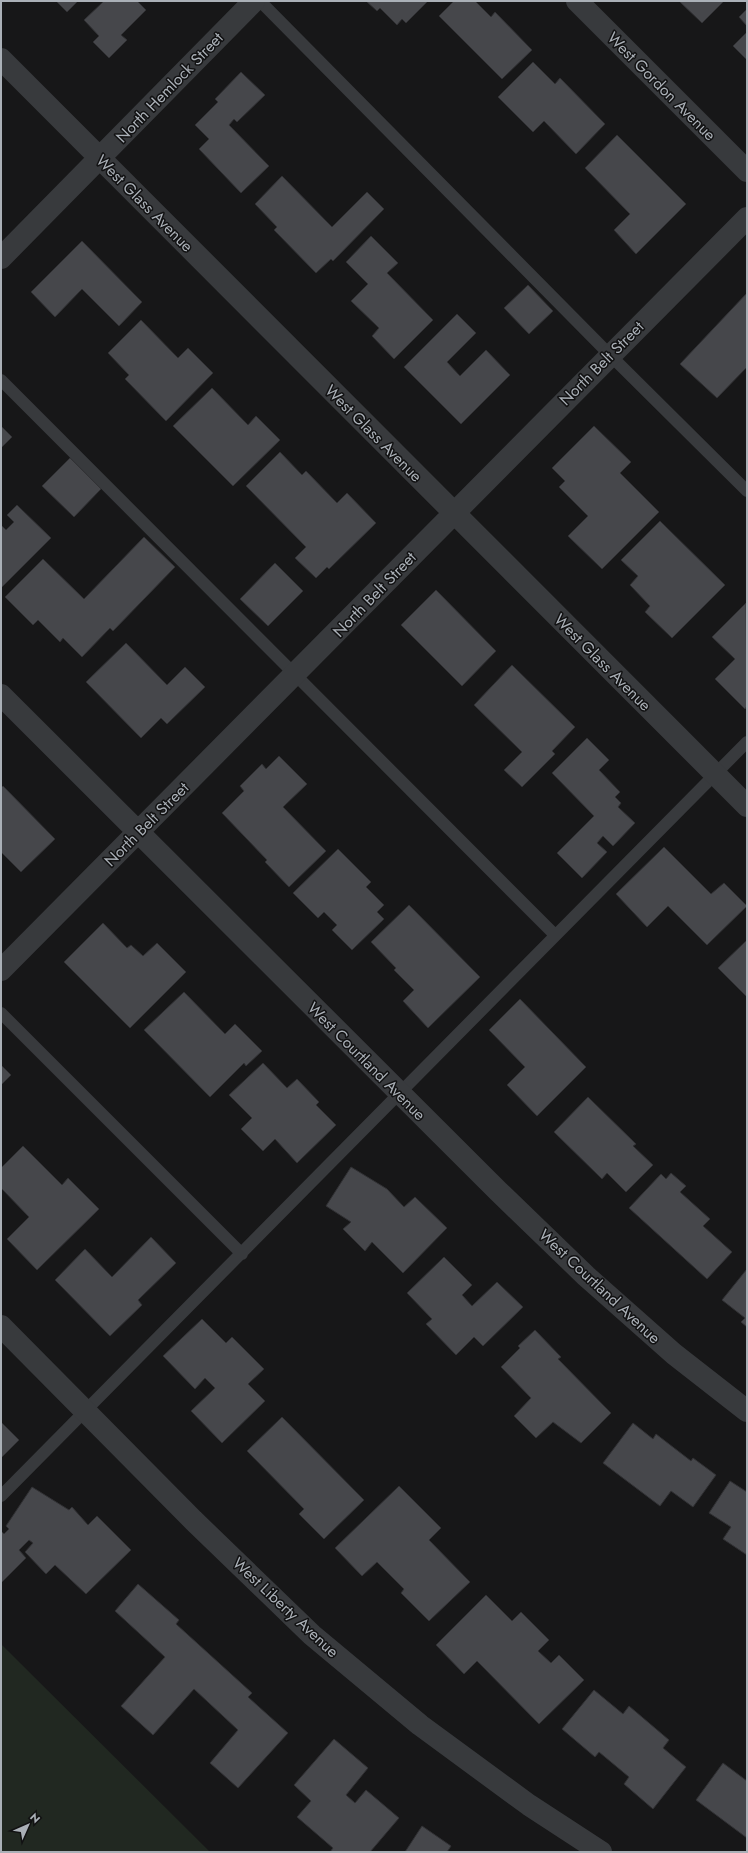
<svg xmlns="http://www.w3.org/2000/svg" width="748" height="1853" font-family="Jost,sans-serif">
<rect width="100%" height="100%" fill="#171718"/>
<path fill="#212821" d="M1,1644L210,1852H1Z"/>
<path fill="#46474b" stroke="#313134" d="M56,1H78L67,12Z
M104,1H137L146,10L121,35L127,40L109,58L93,42L99,36L84,20Z
M366,1H428L406,23L402,19L397,25L380,8L377,11Z
M454,1H475L491,17L495,12L532,50L502,79L439,16Z
M679,1H724L702,23Z
M747,9V26L739,17Z
M747,32V60L733,46Z
M533,62L555,84L560,78L605,124L576,154L544,121L533,132L498,97Z
M241,72L265,95L237,122L234,119L229,125L269,166L241,193L199,149L209,139L195,125L218,102L215,99Z
M617,135L686,204L636,254L614,230L630,214L585,168Z
M282,176L332,227L367,192L384,209L333,261L331,259L316,273L274,230L277,227L255,204Z
M371,236L398,263L387,273L433,320L394,359L372,336L379,328L351,301L368,284L346,262Z
M82,241L142,302L119,326L82,289L55,317L31,292Z
M528,285L553,311L529,334L504,308Z
M747,293V367L717,398L680,364Z
M457,314L476,333L447,362L460,376L486,350L510,375L461,424L404,367Z
M141,320L178,358L188,348L213,373L166,421L125,379L129,375L108,353Z
M212,388L248,425L256,416L280,440L233,486L173,426Z
M1,426L12,437L1,448Z
M594,426L631,462L620,473L659,512L602,569L568,536L588,516L559,487L565,481L552,468Z
M280,452L302,475L306,471L337,503L347,493L376,523L329,569L327,567L316,578L295,558L306,547L246,486Z
M70,458L101,489L74,517L42,486Z
M17,505L51,538L1,588V525L6,530L14,522L7,515Z
M660,521L725,585L672,638L645,612L650,606L630,585L638,576L621,560Z
M144,537L175,567L113,631L110,628L82,657L63,638L60,642L38,620L33,625L5,597L43,559L84,599Z
M275,563L303,591L268,626L240,599Z
M436,590L496,651L462,686L401,625Z
M746,603L747,706L745,709L715,679L735,659L712,637Z
M126,643L167,685L185,667L205,687L167,724L161,718L141,738L86,682Z
M512,665L575,727L552,751L555,754L522,787L504,770L522,752L474,705Z
M587,738L609,760L599,770L620,792L615,797L621,803L618,807L635,823L613,846L603,836L597,843L607,852L582,878L557,853L594,816L552,773Z
M279,756L307,784L283,807L326,851L289,887L265,862L267,860L222,813L244,791L240,786L262,764L266,769Z
M3,786L55,839L21,872L1,852V788Z
M664,847L711,894L724,883L747,906L707,945L668,906L647,927L616,894Z
M338,849L371,882L366,887L384,905L377,912L384,919L352,950L332,930L337,925L324,912L318,918L293,893Z
M409,905L480,977L428,1028L403,1001L414,990L394,970L396,968L371,942Z
M103,923L127,948L131,945L143,956L157,943L186,972L130,1028L64,962Z
M747,940V997L718,968Z
M184,992L225,1034L235,1024L262,1051L246,1066L244,1063L210,1097L144,1030Z
M520,999L586,1067L537,1116L507,1085L525,1067L489,1030Z
M263,1063L287,1088L297,1079L319,1102L316,1105L336,1125L297,1163L275,1139L263,1151L241,1129L252,1118L229,1095Z
M1,1065L11,1075L1,1085Z
M588,1097L636,1144L633,1146L653,1165L626,1192L607,1173L602,1179L554,1132Z
M23,1146L62,1185L68,1178L99,1209L37,1270L7,1239L29,1217L1,1188V1168Z
M351,1167L387,1189L404,1207L415,1197L447,1228L403,1273L372,1242L365,1251L343,1229L351,1222L326,1206Z
M671,1173L686,1186L680,1192L710,1219L703,1226L732,1252L707,1279L629,1208L661,1174L666,1179Z
M151,1237L176,1263L138,1300L142,1305L110,1336L55,1280L85,1249L112,1277Z
M444,1257L472,1285L462,1295L472,1306L497,1282L523,1307L483,1346L474,1337L456,1355L426,1324L432,1319L407,1293Z
M747,1269V1327L741,1322L745,1318L722,1300Z
M202,1319L226,1343L232,1337L264,1369L248,1384L265,1401L222,1443L191,1411L215,1388L205,1378L195,1389L163,1356Z
M535,1330L561,1357L558,1359L611,1413L581,1443L553,1422L536,1438L514,1416L531,1398L501,1367L520,1348L518,1346Z
M282,1417L364,1500L324,1539L299,1514L304,1509L247,1451Z
M1,1422L19,1440L1,1458Z
M633,1423L653,1439L656,1434L691,1461L693,1458L716,1475L693,1507L671,1491L660,1506L603,1463Z
M730,1481L747,1492V1555L723,1539L731,1527L709,1513Z
M399,1486L441,1528L429,1540L470,1582L429,1621L401,1593L404,1589L377,1562L362,1576L335,1548Z
M32,1487L69,1510L72,1507L88,1525L97,1516L131,1550L86,1594L55,1565L46,1574L25,1552L33,1543L29,1540L19,1550L26,1558L1,1583V1531L4,1534L9,1529L6,1526Z
M138,1584L179,1620L176,1624L252,1693L248,1697L288,1733L238,1788L210,1763L238,1730L194,1689L153,1735L121,1706L165,1657L115,1611Z
M486,1595L512,1621L521,1612L549,1640L538,1651L551,1663L559,1655L584,1680L539,1724L477,1661L464,1674L436,1645Z
M594,1690L623,1714L629,1706L669,1740L663,1748L686,1767L653,1809L624,1784L629,1777L599,1752L595,1757L562,1729Z
M334,1739L368,1768L346,1795L355,1803L366,1790L399,1818L370,1852H330L333,1848L297,1817L311,1801L294,1785Z
M723,1763L747,1781V1838L696,1800Z
M422,1826L451,1846L447,1852H405Z"/>
<g fill="none" stroke-linecap="round" stroke-linejoin="round">
<path stroke="#383a3d" stroke-width="12" d="M260,1L610,355L747,491
M1,380L555,935
M1,1013L242,1254
M1,1496L747,742"/>
<path stroke="#383a3d" stroke-width="22" d="M577,1L747,171
M1,59L747,806
M1,258L254,1
M1,695L498,1191L586,1276L674,1354L747,1411
M1,970L747,218
M1,1326L193,1520L312,1635L420,1725L529,1805L601,1852"/>
</g>
<g text-anchor="middle" stroke-width="3" stroke-linejoin="round" paint-order="stroke">
<g font-size="16" fill="#aab0b7" stroke="#121213">
<text transform="translate(662 86) rotate(45)" y="6">West Gordon Avenue</text>
<text transform="translate(169 87) rotate(-46)" y="6">North Hemlock Street</text>
<text transform="translate(145 203) rotate(45)" y="6">West Glass Avenue</text>
<text transform="translate(601 363) rotate(-45)" y="6">North Belt Street</text>
<text transform="translate(374 433) rotate(45)" y="6">West Glass Avenue</text>
<text transform="translate(374 594) rotate(-46)" y="6">North Belt Street</text>
<text transform="translate(603 662) rotate(45)" y="6">West Glass Avenue</text>
<text transform="translate(146 824) rotate(-45)" y="6">North Belt Street</text>
<text transform="translate(367 1061) rotate(45)" y="6">West Courtland Avenue</text>
<text transform="translate(600 1286) rotate(43)" y="6">West Courtland Avenue</text>
<text transform="translate(286 1607) rotate(43)" y="6">West Liberty Avenue</text>
</g>
</g>
<rect width="748" height="1853" fill="none" stroke="#aab0b7" stroke-width="4"/>
<g transform="translate(28 1825) rotate(45)" stroke="#121213" stroke-width="3" paint-order="stroke">
<path d="M0-3L7 15L0 10L-7 15Z" fill="#aab0b7"/>
<text y="-6" font-size="11" font-weight="bold" text-anchor="middle" fill="#aab0b7">N</text>
</g>
</svg>
